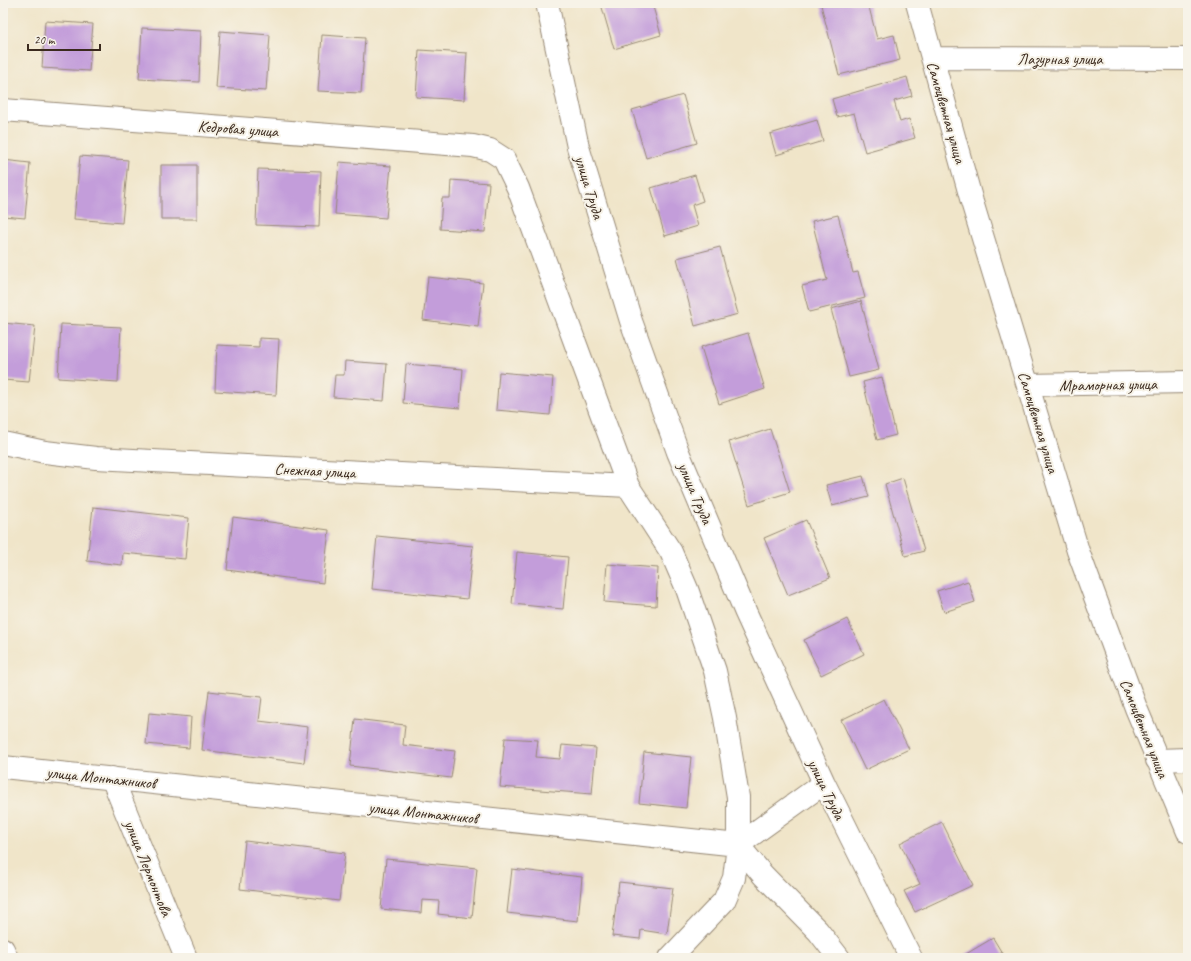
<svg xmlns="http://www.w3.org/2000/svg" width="1191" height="961" font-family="Caveat,sans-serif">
<rect width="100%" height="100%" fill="#f7f3e8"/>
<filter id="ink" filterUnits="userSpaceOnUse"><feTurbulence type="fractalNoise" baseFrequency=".025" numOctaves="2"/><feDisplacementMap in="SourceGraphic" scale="8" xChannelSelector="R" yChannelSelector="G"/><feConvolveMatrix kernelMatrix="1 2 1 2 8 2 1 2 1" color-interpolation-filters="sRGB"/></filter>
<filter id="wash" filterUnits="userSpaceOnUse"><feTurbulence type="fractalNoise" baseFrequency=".012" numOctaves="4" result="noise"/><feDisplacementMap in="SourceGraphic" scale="16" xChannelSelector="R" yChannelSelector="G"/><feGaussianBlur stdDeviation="0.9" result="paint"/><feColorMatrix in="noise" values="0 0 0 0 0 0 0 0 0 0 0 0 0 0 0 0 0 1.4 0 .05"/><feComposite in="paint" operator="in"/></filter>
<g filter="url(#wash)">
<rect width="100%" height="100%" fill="#f0e5c9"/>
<g id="blocks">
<path fill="#c39dda" d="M605,3H652L661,35L614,49L601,4Z
M830,3H868L877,39L894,35L900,60L839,75L821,5Z
M45,21L93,24L89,71L42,68Z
M142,28L201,31L199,82L139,79Z
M220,31L270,35L266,91L216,88Z
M322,35L365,38L361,93L318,91Z
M419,50L467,53L464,100L416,97Z
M907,77L912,96L894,101L900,122L909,119L915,138L865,152L854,113L837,117L832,99Z
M683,95L697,143L646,158L632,110Z
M817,120L823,141L776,155L770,134Z
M80,156L128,160L122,223L74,219Z
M3,160L30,163L25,218L3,216Z
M339,162L391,166L386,218L335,214Z
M161,165H197V219H161Z
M258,169L321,171L319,227L256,225Z
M695,175L703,201L692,205L698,226L665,236L651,188Z
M451,180L489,183L485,232L440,229L442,198H450Z
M838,215L853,273L858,272L865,298L809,312L802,286L827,280L812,221Z
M720,247L738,314L695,326L677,258Z
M428,277L483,283L478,327L423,320Z
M861,301L879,370L849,377L831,309Z
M3,323L35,326L29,382L3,380Z
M61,324L121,327L118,382L58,378Z
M748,333L765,389L719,404L701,347Z
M259,338L279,339L276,395L215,391L217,345L259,347Z
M345,361L387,364L384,401L333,397L335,375H344Z
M406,364L463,369L460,408L403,403Z
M499,372L553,377L550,415L496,410Z
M882,377L896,435L877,440L863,382Z
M770,429L790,492L749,505L729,442Z
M863,476L869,497L832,506L826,485Z
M903,478L924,551L905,556L885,484Z
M93,507L189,518L185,559L123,553L122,565L87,561Z
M233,517L329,530L323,583L227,570Z
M806,520L830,578L788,595L764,538Z
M377,536L473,546L467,599L372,589Z
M517,552L568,557L563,609L512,604Z
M607,564L658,568L656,606L604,602Z
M968,581L975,602L944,612L937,591Z
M847,619L864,654L821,675L804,640Z
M209,691L262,697L259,721L308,727L304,763L202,750Z
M884,699L909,749L865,770L841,720Z
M149,713L191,717L189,748L146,744Z
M355,719L405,725L403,745L455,751L451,778L350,766Z
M505,738L538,740L536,757L560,759L562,745L596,748L592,794L500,787Z
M644,752L691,757L686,808L639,803Z
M942,822L973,885L915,912L904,891L920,884L900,843Z
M245,841L345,853L339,901L240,889Z
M386,859L477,868L472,918L438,914L439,901L422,900L421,913L381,909Z
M512,869L582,877L578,921L507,913Z
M619,882L673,888L667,934L641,930L640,939L612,936Z
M993,938L1005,958H968L966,954Z"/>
</g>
</g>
<g filter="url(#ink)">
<use href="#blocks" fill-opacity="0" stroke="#968874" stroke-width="1"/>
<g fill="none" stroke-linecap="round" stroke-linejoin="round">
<defs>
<path id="minor" d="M547,3L578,147L631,321L678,452L746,613L824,783L911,958
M917,3L972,202L1078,551L1136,708L1188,832
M932,58L1188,59
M3,110L473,146L490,150L504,159L518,188L628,486L671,552L687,589L715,671L725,718L738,797V845L763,875L818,931L839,958
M1028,385L1188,382
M3,443L45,452L96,458L628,486
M1157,760L1188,759
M3,767L738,845L824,783
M112,778L186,958
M3,949L7,958
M670,958L724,901L734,878L738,845"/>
</defs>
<use href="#minor" stroke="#968874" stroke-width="24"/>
<use href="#minor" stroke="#fff" stroke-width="22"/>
</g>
</g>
<g text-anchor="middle" stroke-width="4" stroke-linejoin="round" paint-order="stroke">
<g font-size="16" fill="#3b2a1e" stroke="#f7f3e8">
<text x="1060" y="64">Лазурная улица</text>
<text transform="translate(947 112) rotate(74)" y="6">Самоцветная улица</text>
<text transform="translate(238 128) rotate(4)" y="6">Кедровая улица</text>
<text transform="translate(590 187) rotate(73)" y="6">улица Труда</text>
<text transform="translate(1108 384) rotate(-1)" y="6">Мраморная улица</text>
<text transform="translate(1039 422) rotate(73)" y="6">Самоцветная улица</text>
<text transform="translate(315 470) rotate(3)" y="6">Снежная улица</text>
<text transform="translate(696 493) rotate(67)" y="6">улица Труда</text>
<text transform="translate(1145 728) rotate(68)" y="6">Самоцветная улица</text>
<text transform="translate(101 777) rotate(6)" y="6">улица Монтажников</text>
<text transform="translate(827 789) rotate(64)" y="6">улица Труда</text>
<text transform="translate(423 812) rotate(6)" y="6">улица Монтажников</text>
<text transform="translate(149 868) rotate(68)" y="6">улица Лермонтова</text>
</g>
</g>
<rect width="1191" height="961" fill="none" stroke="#f7f3e8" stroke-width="16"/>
<path d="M28 44v6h72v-6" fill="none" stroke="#3b2a1e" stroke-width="2"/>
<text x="34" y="44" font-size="12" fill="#3b2a1e" stroke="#f7f3e8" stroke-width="3" paint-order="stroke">20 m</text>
</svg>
